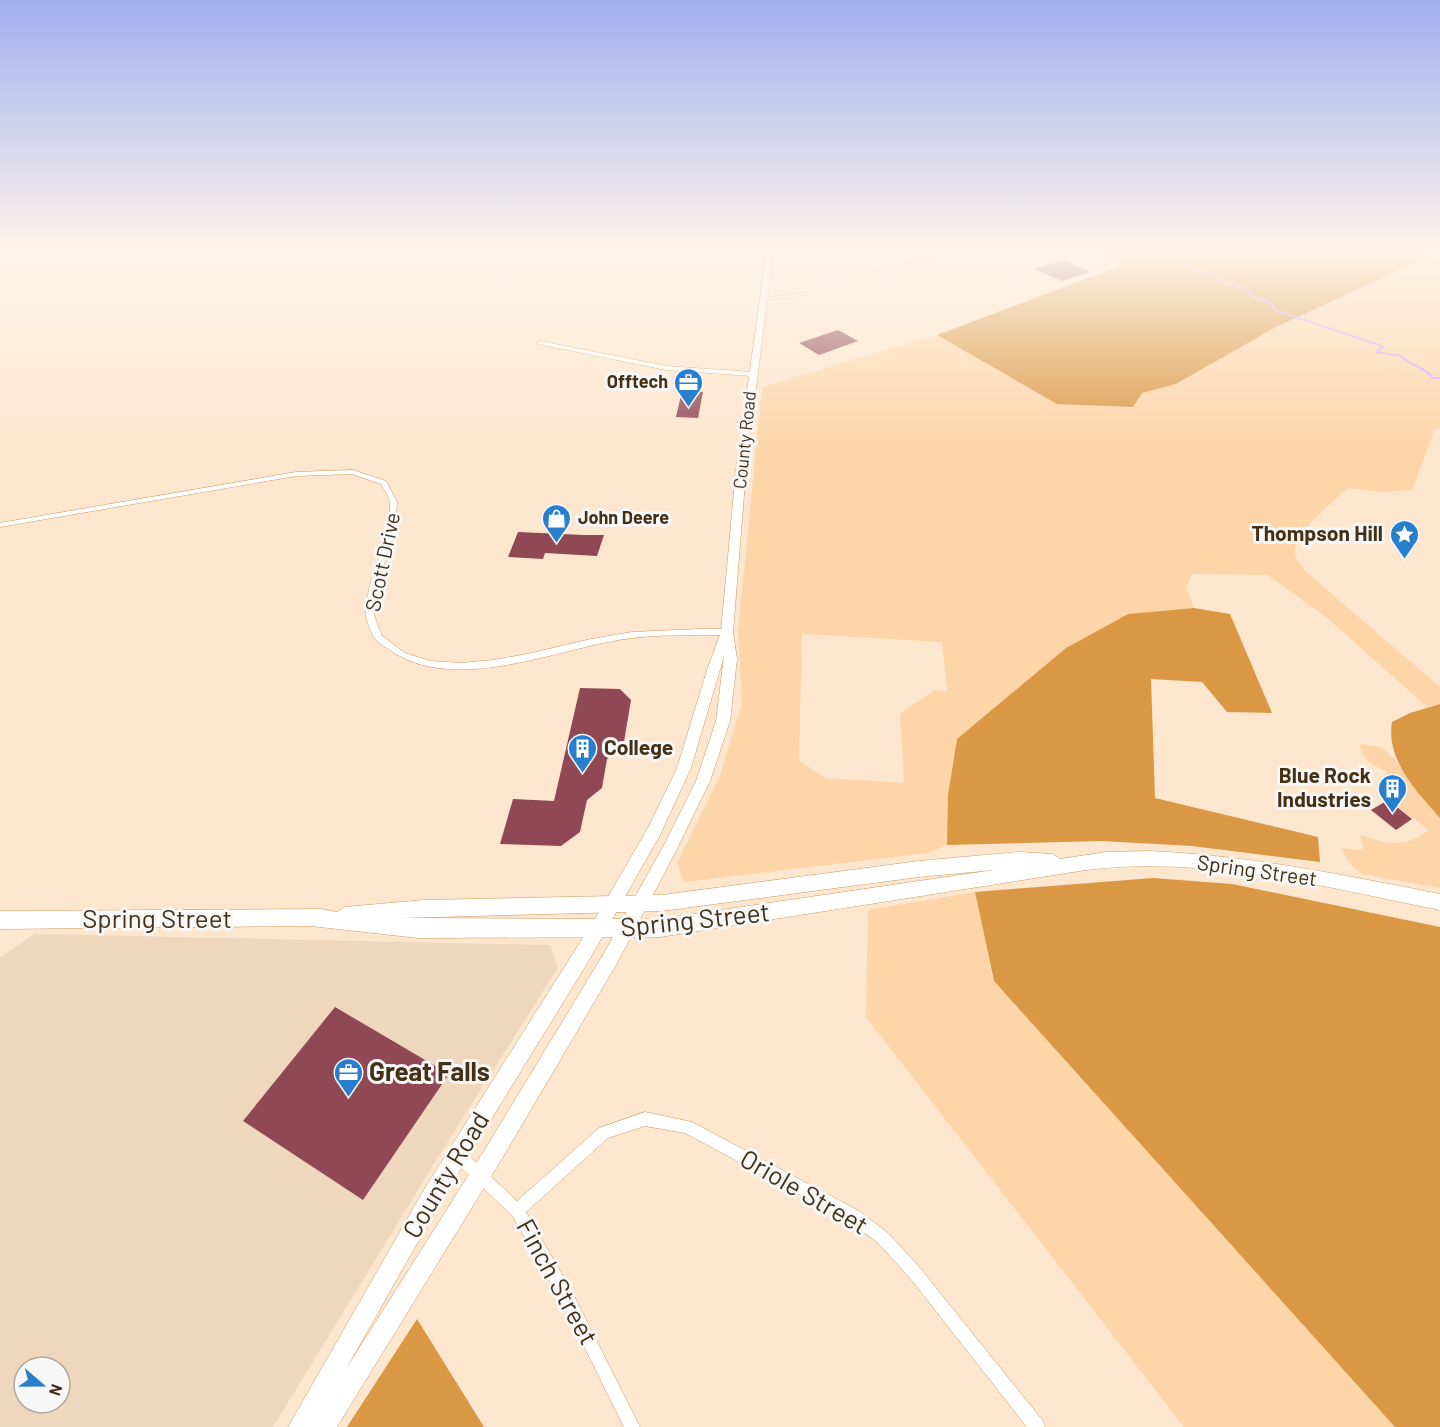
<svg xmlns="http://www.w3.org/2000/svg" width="1440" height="1427" font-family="Barlow,sans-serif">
<rect width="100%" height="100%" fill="#fce6ce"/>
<path fill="#efd7bd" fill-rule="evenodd" d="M34,934L550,945L558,968L448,1141L273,1427H0V958ZM24,1367H60V1403H24Z"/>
<path fill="#fdd5a9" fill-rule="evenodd" d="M1430,250H1440V428L1434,431L1412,490L1381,492L1348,488C1335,500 1291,535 1295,554C1296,560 1302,566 1305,571L1440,687V704L1427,707L1326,617L1268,575L1192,574L1186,588L1194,608L1128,614L1066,648L957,739L948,795L947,845L928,853L684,882L677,863L719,778L742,704L738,632L762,387L937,335L1057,404L1142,393L1176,384L1274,328L1425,258ZM802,634L942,642L947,691L935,690L900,714L904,783L825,778L799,761Z
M1359,744L1382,747L1396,761L1421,797L1440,818V888L1362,874C1352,867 1345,860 1342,848L1359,850L1364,848L1360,835C1389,844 1403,849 1429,830L1388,800L1390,780L1386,771C1370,764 1364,761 1359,744Z
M975,892L993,981L1440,1427H1184L866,1017L868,910Z"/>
<path fill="#da9844" d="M1091,250H1430L1426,258L1274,328L1176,384L1142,393L1133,407L1057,404L937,335L1120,266Z
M1194,608L1230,614L1272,713L1227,712L1202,682L1151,679L1155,798L1318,837L1320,862L1192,846L1101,841L947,845L948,795L957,739L1066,648L1128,614Z
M1440,704V818C1416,791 1386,760 1392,722L1410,713Z
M1153,878L1232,884L1440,927V1427H1395L994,981L975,892Z
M417,1319L484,1427H347Z"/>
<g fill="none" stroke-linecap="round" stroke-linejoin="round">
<path stroke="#d7a7fb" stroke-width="2" d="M1174,250L1188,267L1220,277L1223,282L1247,289L1251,296L1271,303L1275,310L1379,345L1383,347L1376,352L1401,356C1410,366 1426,367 1433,378H1440"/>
</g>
<path fill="#914855" d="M1063,260L1091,272L1062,281L1034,269Z
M838,330L858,341L819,355L799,343Z
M682,391L703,392L698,418L676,417Z
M518,532L584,535H604L597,556L545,553L543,559L508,557Z
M580,688L620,689L631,700L623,748L607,759L602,788L587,800L580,832L561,846L500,844L513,799L554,801Z
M1388,800L1412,819L1396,830L1371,810Z
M335,1007L449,1074L363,1200L243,1121Z"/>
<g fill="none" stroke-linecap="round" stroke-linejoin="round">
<defs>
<path id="street" d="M955,250H961L809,294L787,298L763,299L761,298L763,297L787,296L808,292Z
M540,341L666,366L752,372L755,374L752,376L666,370L538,344V342Z
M353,470L386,481L397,502L395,528L377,587L374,615L382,636L405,653L430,661L461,663L494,660L527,654L591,639L632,632L699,629H727L731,632L727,635C691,635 654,634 618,640C549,652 449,695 387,648C384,646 379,643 376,640C373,637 366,620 366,615C365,611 367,605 367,601C371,569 392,536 390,504C390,497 384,490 381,484L352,474L296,476L0,527V523L296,472Z
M645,1112L692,1122L859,1211L888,1233L920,1268L1043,1421L1045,1427H1027L910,1278L878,1243L849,1221L685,1133L645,1126L608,1138L526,1212L571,1290L640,1427H624L561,1300L512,1215L452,1159L450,1154L452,1149L457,1147L462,1149L517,1201L599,1128Z"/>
<path id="secondary" d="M767,250H773L746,470L733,632L737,659L730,721L710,781L676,851L616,965L506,1152L337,1427H288L425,1188L601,909L649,826L677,768L707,670L721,632L736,470ZM724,656L716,721L696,781L666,841L604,953L492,1138L346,1369L440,1203L588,962L660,835L691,768Z"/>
<path id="primary" d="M1148,851C1247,855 1343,875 1440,894V910C1325,887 1204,855 1086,870L660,937L418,938L311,926L0,929V911L321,909L337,912L345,907L424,900L662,895L919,861L1019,852L1053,854L1060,859L1106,852ZM994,870L660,919L400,918L662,911L919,877Z"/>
</defs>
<use href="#street" stroke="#cd9a5d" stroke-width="1"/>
<use href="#secondary" stroke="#cd9a5d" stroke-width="1"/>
<use href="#primary" stroke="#cd9a5d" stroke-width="1"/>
<use href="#street" fill="#fff" fill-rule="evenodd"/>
<use href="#secondary" fill="#fff" fill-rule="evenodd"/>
<use href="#primary" fill="#fff" fill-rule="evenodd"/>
</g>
<linearGradient id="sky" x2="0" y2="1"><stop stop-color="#a1aff0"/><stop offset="0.56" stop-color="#fef4e9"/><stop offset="1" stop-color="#fef4e9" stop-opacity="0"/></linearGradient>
<rect width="1440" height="450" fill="url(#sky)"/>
<defs>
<symbol id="office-pin" viewBox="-11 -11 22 30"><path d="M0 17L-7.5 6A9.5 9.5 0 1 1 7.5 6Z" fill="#287fcd" stroke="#f7f7f7"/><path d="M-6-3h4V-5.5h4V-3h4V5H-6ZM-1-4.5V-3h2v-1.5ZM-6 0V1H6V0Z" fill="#fff"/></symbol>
<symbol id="shop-pin" viewBox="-11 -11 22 30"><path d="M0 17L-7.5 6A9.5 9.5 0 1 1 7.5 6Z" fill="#287fcd" stroke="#f7f7f7"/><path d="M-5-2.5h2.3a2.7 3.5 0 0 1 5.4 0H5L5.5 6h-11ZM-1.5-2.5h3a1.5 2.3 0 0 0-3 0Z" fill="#fff"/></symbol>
<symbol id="sight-pin" viewBox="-11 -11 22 30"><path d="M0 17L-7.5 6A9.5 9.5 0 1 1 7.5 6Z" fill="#287fcd" stroke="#f7f7f7"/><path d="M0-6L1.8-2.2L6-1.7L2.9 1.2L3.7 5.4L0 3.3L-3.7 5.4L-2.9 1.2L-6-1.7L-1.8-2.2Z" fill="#fff"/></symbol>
<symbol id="building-pin" viewBox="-11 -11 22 30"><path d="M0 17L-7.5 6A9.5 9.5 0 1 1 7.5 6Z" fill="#287fcd" stroke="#f7f7f7"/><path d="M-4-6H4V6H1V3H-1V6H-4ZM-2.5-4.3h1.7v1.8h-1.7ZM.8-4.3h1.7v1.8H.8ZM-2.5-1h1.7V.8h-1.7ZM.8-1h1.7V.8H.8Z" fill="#fff"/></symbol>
</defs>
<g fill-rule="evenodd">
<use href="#office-pin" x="672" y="366" width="33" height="45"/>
<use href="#shop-pin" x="540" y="502" width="33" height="45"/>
<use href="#sight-pin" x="1388" y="518" width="33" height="45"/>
<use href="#building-pin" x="566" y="732" width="33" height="45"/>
<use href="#building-pin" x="1376" y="772" width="33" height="45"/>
<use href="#office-pin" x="332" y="1056" width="33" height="45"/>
</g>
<g text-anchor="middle" stroke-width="6" stroke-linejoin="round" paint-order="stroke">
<g font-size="18" font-weight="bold" fill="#453016" stroke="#f7f7f7" text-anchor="end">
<text x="668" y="388">Offtech</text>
<text x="578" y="524" text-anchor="start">John Deere</text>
</g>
<g font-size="18" fill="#453016" stroke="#f7f7f7">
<text transform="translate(745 440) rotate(-84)" y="6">County Road</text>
</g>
<g font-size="21" font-weight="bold" fill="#453016" stroke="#f7f7f7" text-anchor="end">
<text x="1383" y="541">Thompson Hill</text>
<text x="604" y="755" text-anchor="start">College</text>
<text x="1371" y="783">Blue Rock<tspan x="1371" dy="24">Industries</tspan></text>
</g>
<g font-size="21" fill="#453016" stroke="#f7f7f7">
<text transform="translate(383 562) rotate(-78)" y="7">Scott Drive</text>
<text transform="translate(1257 871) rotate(8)" y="7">Spring Street</text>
</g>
<g font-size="26" fill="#453016" stroke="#f7f7f7">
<text x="157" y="928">Spring Street</text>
<text transform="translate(695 920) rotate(-6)" y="9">Spring Street</text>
<text transform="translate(446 1175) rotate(-59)" y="9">County Road</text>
<text transform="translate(804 1192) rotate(30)" y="9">Oriole Street</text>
<text transform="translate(557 1282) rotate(61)" y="9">Finch Street</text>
</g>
<g font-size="26" font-weight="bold" fill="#453016" stroke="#f7f7f7" text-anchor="start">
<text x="369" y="1081">Great Falls</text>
</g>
</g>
<g transform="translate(42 1385) rotate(110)"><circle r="28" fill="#f7f7f7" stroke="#b0a79d" stroke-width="1.5"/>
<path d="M0-4.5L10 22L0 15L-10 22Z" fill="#287fcd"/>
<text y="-9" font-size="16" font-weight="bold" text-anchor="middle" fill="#453016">N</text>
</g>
</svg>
